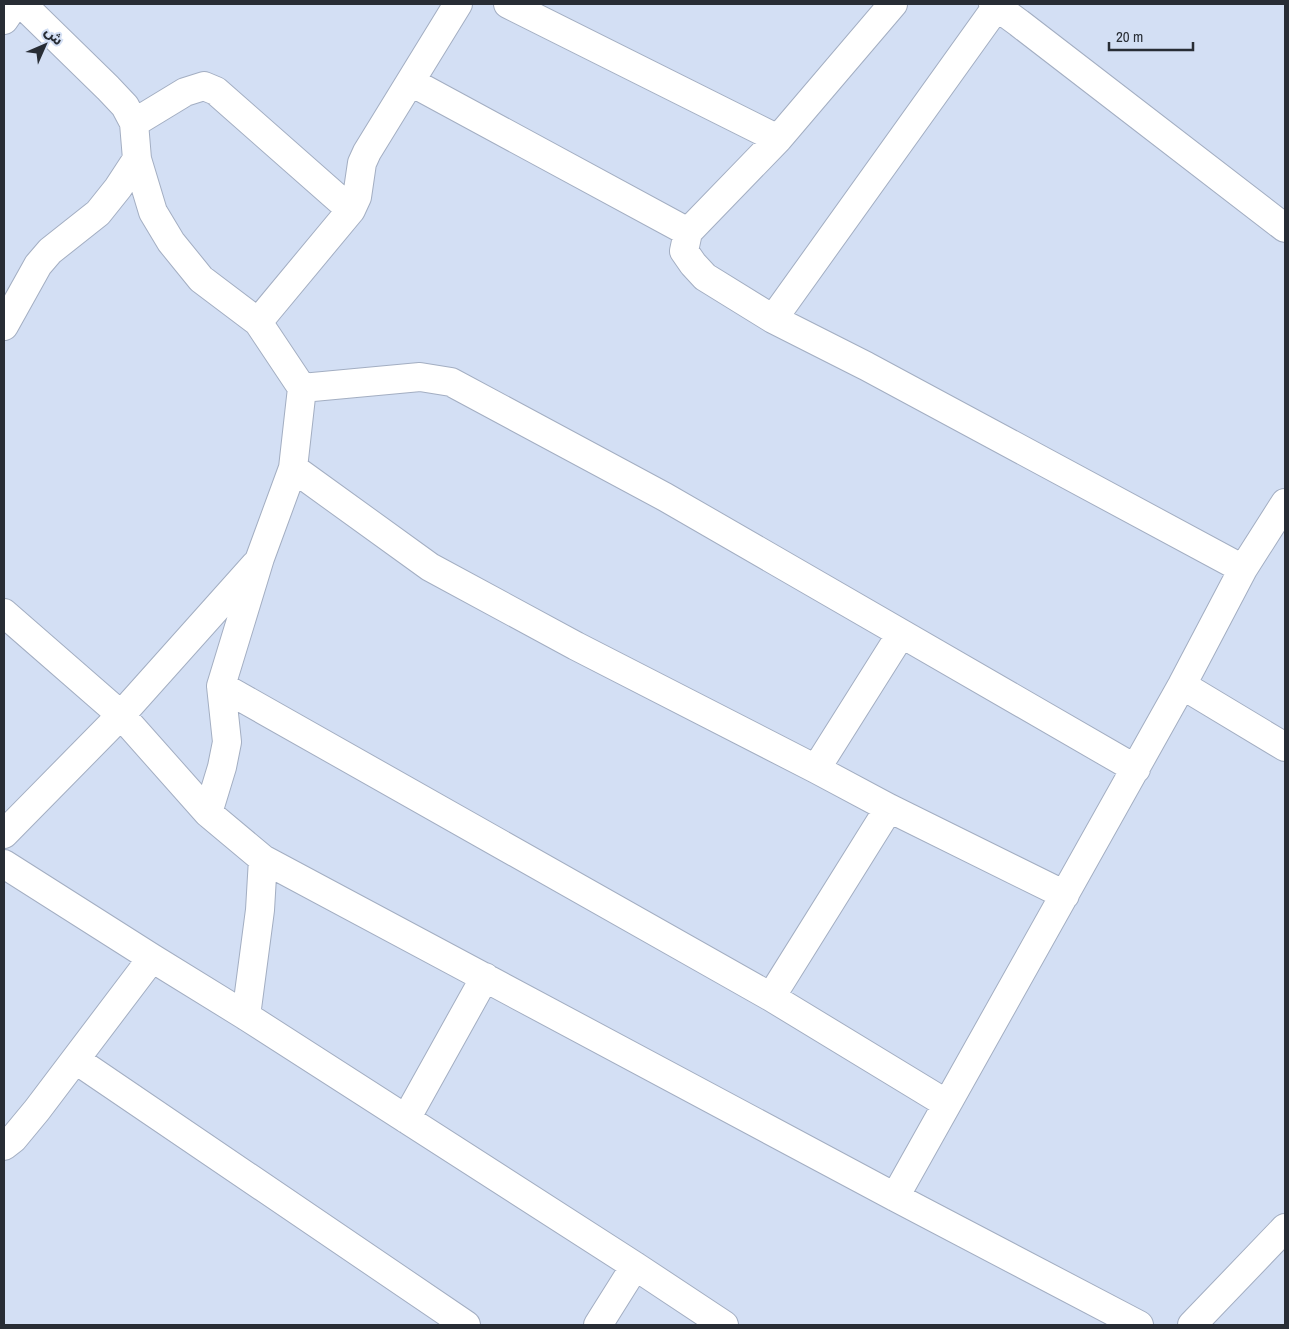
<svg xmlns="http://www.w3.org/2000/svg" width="1289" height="1329" font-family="'Archivo Narrow','Noto Sans Arabic',sans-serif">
<rect width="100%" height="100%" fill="#d3dff4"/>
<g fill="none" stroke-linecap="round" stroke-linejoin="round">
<defs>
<path id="street" d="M22,4L108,88L125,106L134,123L137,159L153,212L171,242L201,279L258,322L302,388L293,468L260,558L221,686L227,742L222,767L208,813
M508,4L778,139
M893,4L778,139L688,232L684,251L693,264L705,277L773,319L866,366L1243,569
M993,4L1019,23L1285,228
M4,20L15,4
M411,82L688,232
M134,123L185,92L204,86L216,91L351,210
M773,319L997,6
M258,322L351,210L357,197L362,163L367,152L458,4
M4,326L38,265L50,251L98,213L118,188L137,159
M302,388L420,377L451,382L665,497L1136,769
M293,468L430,567L576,646L816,769L889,808L1065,895
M4,613L121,715L208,813L263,859L895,1197L1139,1325
M1182,685L1285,747
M221,686L771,997L947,1104
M816,769L901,634
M4,834L121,715L255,565
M4,864L152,958L246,1016L635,1266L724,1325
M771,997L889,808
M246,1016L260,910L263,859
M76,1060L466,1325
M406,1119L485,977
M4,1146L13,1139L37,1110L152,958
M895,1197L1182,685L1243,569L1285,503
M598,1325L635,1266"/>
<path id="secondary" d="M1192,1325L1285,1228"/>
</defs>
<use href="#street" stroke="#a3aec2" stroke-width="30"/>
<use href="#secondary" stroke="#a3aec2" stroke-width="30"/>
<use href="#street" stroke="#fff" stroke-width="28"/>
<use href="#secondary" stroke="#fff" stroke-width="28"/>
</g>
<rect width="1289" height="1329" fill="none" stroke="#282d35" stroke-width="10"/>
<g transform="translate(45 45) rotate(45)" stroke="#d3dff4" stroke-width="4" paint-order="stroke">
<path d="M0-4L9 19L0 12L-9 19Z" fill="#282d35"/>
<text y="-8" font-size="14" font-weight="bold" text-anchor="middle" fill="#282d35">ش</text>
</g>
<path d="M1109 42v8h84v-8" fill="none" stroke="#282d35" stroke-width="2.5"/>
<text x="1116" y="42" font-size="15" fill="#282d35" stroke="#d3dff4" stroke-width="4" paint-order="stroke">20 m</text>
</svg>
